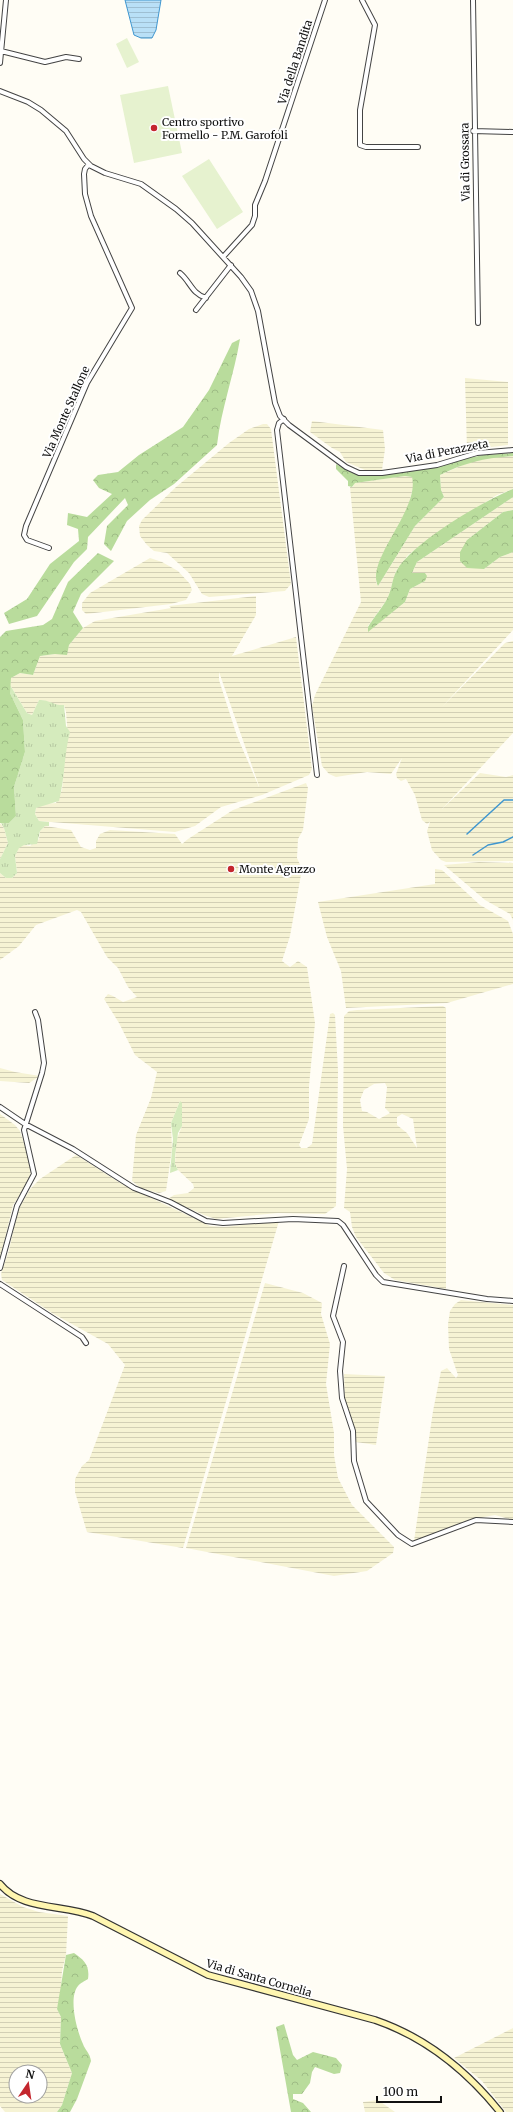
<svg xmlns="http://www.w3.org/2000/svg" width="513" height="2112" font-family="Merriweather,serif">
<defs>
<pattern id="farmland-rules" width="6" height="5" patternUnits="userSpaceOnUse"><rect width="6" height="5" fill="#f6f3d4"/><path d="M0 2.5h6" fill="none" stroke="#d2cfb5"/></pattern>
<pattern id="grass-tufts" width="24" height="20" patternUnits="userSpaceOnUse"><rect width="24" height="20" fill="#d5ebbd"/><path d="M3 7l-1-3M5 7V3M7 7l1-3M15 17l-1-3M17 17v-4M19 17l1-3" fill="none" stroke="#b6c8a1"/></pattern>
<pattern id="forest-crowns" width="20" height="18" patternUnits="userSpaceOnUse"><rect width="20" height="18" fill="#b9dc9c"/><path d="M2 6a3 3 0 1 1 6 0M12 15a3 3 0 1 1 6 0" fill="none" stroke="#9ebc85"/></pattern>
<pattern id="water-rules" width="6" height="5" patternUnits="userSpaceOnUse"><rect width="6" height="5" fill="#b9e0f7"/><path d="M0 2.5h6" fill="none" stroke="#9ebfd3"/></pattern>
</defs>
<rect width="100%" height="100%" fill="#fffdf5"/>
<path fill="url(#farmland-rules)" fill-rule="evenodd" d="M465,378L508,382V445L467,450Z
M312,421L383,430L385,449L382,470H365L346,462L340,452L332,448L310,432Z
M263,424H267L271,429L291,584L285,591L209,597L202,594L189,573L167,553L154,551L147,545L140,536L139,526L142,520L176,487L229,443L249,429Z
M513,456V489L497,495L441,530L408,555L396,571L388,598L368,626V631L405,602L410,589L425,581L412,573L417,562L513,497V510L503,512L467,540L484,569L500,557L513,552V630L442,707L505,643L513,641V733L442,809L480,773L506,777L513,775V861L446,862L441,860L432,850L427,831L430,822L427,824L422,820L415,795L406,779L401,781L397,778L396,774L402,758L391,774L367,772L336,777L329,774L322,766L312,706L315,695L361,602L350,487H353L354,483L405,476L412,477L414,484L408,507L382,556L376,582L378,586L415,526L444,497L441,490L440,475L470,462L486,458Z
M150,558L162,562L178,571L190,584L192,590L186,600L171,604L86,614L82,610V603L90,593Z
M256,596V615L232,656L296,637L312,769L309,775L262,795L221,807L195,826L175,832L39,821L35,814L36,808L43,804L56,803L62,790L66,742L68,738L66,712L64,705H58L42,700H39L32,715L27,713L10,685L11,678L20,673L33,675L40,656L55,654H67L69,645L83,628L95,621L171,608L169,606ZM219,672L259,786V787L237,736L219,680Z
M306,783L308,788L303,830L298,839L297,858L302,869L290,936L282,961L290,967L298,961L307,967L315,1023L309,1086V1119L299,1145L301,1148H307L312,1144L330,1014L333,1013L335,1015L338,1071L336,1206L325,1214L278,1213L216,1219L204,1215L168,1199L174,1195L188,1193L194,1188L193,1184L178,1170L175,1164L176,1141L182,1126L180,1101L171,1123L172,1149L166,1191L159,1193L142,1189L132,1181L136,1135L151,1098L157,1072L135,1055L119,1023L104,999L108,994L113,996L123,1002L137,997L128,987L118,968L107,957L81,912L77,910L36,925L19,946L0,960V873L6,878H12L17,873L15,856L19,847L24,845L30,846L39,839L40,831L45,826L71,830L81,847L90,850L96,848V841L100,834L110,830L175,834L182,844L188,839L233,810Z
M0,823L4,828L8,843L0,859Z
M479,862L513,863V920L510,914L485,900L444,865Z
M435,869L442,870L480,905L508,921L513,934V984L447,1003L346,1008L341,971L327,937L318,902L435,884Z
M443,1006L446,1008V1289L395,1280L384,1273L356,1237L352,1227L350,1212L344,1208L347,1169L343,1126L344,1016L349,1011L357,1010ZM385,1083L387,1087L385,1108L390,1113L379,1119L367,1112L362,1111L360,1100L364,1090L374,1084ZM402,1114L413,1119L417,1148L407,1133L397,1125V1117Z
M0,1068L15,1072L40,1076L29,1083L0,1081Z
M0,1114L15,1125L20,1131L31,1165L30,1179L13,1205L0,1259Z
M76,1155L120,1183L210,1226L224,1227L279,1221L183,1548L87,1532L75,1492V1479L82,1466L89,1460L125,1365L108,1344L52,1313L2,1280L1,1274L9,1250L18,1210L31,1188L40,1179Z
M265,1283L303,1293L322,1303L321,1314L330,1344L326,1384L334,1433V1455L338,1478L352,1505L394,1547L393,1553L367,1571L334,1576L186,1548Z
M461,1300L513,1305V1520L495,1515L484,1517L464,1522L414,1541L433,1411L441,1371L447,1368L456,1378L458,1375L449,1349L448,1324L450,1311L455,1304Z
M344,1374L385,1376L376,1445L356,1442L354,1428L345,1404Z
M0,1894L23,1907L39,1912L68,1916L66,1955L62,1971L60,2001L57,2009L61,2017L60,2044L72,2073L62,2105L57,2112H5L0,2106ZM16,2072H40V2096H16Z
M513,2028V2112H506L482,2081L454,2058Z
M378,2100L395,2112H365L363,2102Z"/>
<path fill="url(#grass-tufts)" d="M10,685L27,713L32,715L39,700C48,699 55,706 64,705L66,726L70,732C64,754 65,778 59,801L36,808L35,814L39,821L49,822V826H45L40,831L37,844L24,845L19,848L15,856L17,873L12,878H6L0,873V859L8,843L4,828L1,823H9L16,816L14,787L25,752L23,720L10,693Z
M180,1101L182,1103V1126L178,1133L175,1156V1164L178,1170L170,1173L173,1139L171,1123Z"/>
<path fill="url(#forest-crowns)" d="M240,339C234,375 221,409 217,445L174,484L150,500L127,521L111,551L104,544L107,526L128,505L125,498L88,537L87,549L74,562L37,616L9,624L4,613L27,599L50,564L79,541L78,529L67,525L68,513L87,517L112,494L99,488L93,480L98,475L118,472L139,455L183,427L209,390L232,343Z
M513,453V456C485,458 466,462 440,475L441,490L444,497L415,526L378,586C365,560 420,510 412,477L405,476L355,483L352,487L348,486V481L336,469V464L352,473L377,475L484,455Z
M513,489V497L417,562L412,573H425L427,576L425,581L410,589L405,602L368,632V627C374,617 382,608 387,599C392,590 392,578 397,570C413,542 483,501 513,489Z
M513,510V552L500,557L484,569L467,568L460,561V552L467,540L503,512Z
M98,553L114,561L81,594L73,612L83,628L69,645L67,655L55,654L40,656L33,675L20,673L11,678L10,693L23,720L25,752L14,787L16,816L9,823H0V637L6,631L43,625L52,619L68,582Z
M74,1953C84,1960 90,1965 88,1979C85,1981 80,1983 78,1986C68,1998 77,2031 83,2044C85,2050 90,2053 91,2061L77,2099L70,2112H57L62,2105L72,2073L60,2044L61,2017L57,2009L66,1955Z
M284,2024L293,2055L297,2060L313,2052L336,2058L342,2065L340,2073L334,2074L315,2067L312,2072L310,2083L302,2094H293V2099L303,2103L311,2112H291L276,2027Z"/>
<path fill="#e6f2cf" d="M127,38L139,62L127,68L116,44Z
M168,86L182,153L134,163L120,95Z
M209,159L243,212L217,229L182,176Z"/>
<path fill="url(#water-rules)" stroke="#3f96cf" d="M125,0H161L156,30L152,38H141L134,35Z"/>
<g fill="none" stroke-linecap="round" stroke-linejoin="round">
<path stroke="#3f96cf" stroke-width="1.5" d="M467,834L504,800H513
M473,855L488,845L503,842L513,837"/>
<defs>
<path id="street" d="M362,0L375,25L360,110V145L366,147H418
M473,0L478,323
M1,51L45,62L66,57L79,59
M0,63L6,0
M0,91L28,102L41,110L66,131L84,159L91,166L105,173L141,184L176,209L192,223L241,277L251,291L258,311L275,403L280,416L289,425L346,467L359,473H382L437,465L477,453L513,450
M473,131L513,132
M223,257L252,225L255,216V205L265,181L325,0
M180,273C190,281 192,294 206,298
M196,310L231,265
M284,419L279,423L277,430L317,775
M49,548L27,540L24,535L26,526L87,383L132,308L91,216L85,194L84,174L85,169L89,164
M0,1107L25,1124L73,1149L134,1188L170,1202L206,1221L223,1223L293,1219L338,1221L343,1225L376,1275L383,1282L487,1299L513,1301
M344,1266L333,1316L343,1342L340,1371L342,1398L353,1431L354,1461L366,1501L398,1535L412,1544L476,1520L513,1522
M0,1268L17,1206L34,1174L24,1130L42,1073L44,1063L38,1020L35,1012
M0,1284L82,1337L86,1343"/>
<path id="secondary" d="M0,1884C21,1911 64,1904 93,1916L208,1975L375,2020C425,2037 467,2071 500,2112"/>
</defs>
<use href="#street" stroke="#444" stroke-width="6"/>
<use href="#secondary" stroke="#333" stroke-width="8"/>
<use href="#street" stroke="#fff" stroke-width="4"/>
<use href="#secondary" stroke="#fff6b0" stroke-width="5.5"/>
</g>
<g fill="#c4262e" stroke="#fff" stroke-width="1.5">
<circle cx="154" cy="128" r="4"/>
<circle cx="231" cy="869" r="4"/>
</g>
<g text-anchor="middle" stroke-width="4" stroke-linejoin="round" paint-order="stroke">
<g font-size="11" fill="#111" stroke="#fff">
<text transform="translate(295 62) rotate(-72)" y="4">Via della Bandita</text>
<text transform="translate(465 162) rotate(-91)" y="4">Via di Grossara</text>
<text transform="translate(66 412) rotate(-66)" y="4">Via Monte Stallone</text>
<text transform="translate(447 451) rotate(-11)" y="4">Via di Perazzeta</text>
<text transform="translate(259 1978) rotate(16)" y="4">Via di Santa Cornelia</text>
</g>
<g font-size="11" fill="#111" stroke="#fff" text-anchor="start">
<text x="162" y="126">Centro sportivo<tspan x="162" dy="13">Formello - P.M. Garofoli</tspan></text>
<text x="239" y="873">Monte Aguzzo</text>
</g>
</g>
<g transform="translate(28 2084) rotate(13)"><circle r="19" fill="#ffffff" stroke="#a0a0a0"/>
<path d="M0-3L7 15L0 10L-7 15Z" fill="#c4262e"/>
<text y="-6" font-size="11" font-weight="bold" text-anchor="middle" fill="#111111">N</text>
</g>
<path d="M377 2096v6h64v-6" fill="none" stroke="#111111" stroke-width="2"/>
<text x="383" y="2096" font-size="12" fill="#111111" stroke="#ffffff" stroke-width="3" paint-order="stroke">100 m</text>
</svg>
